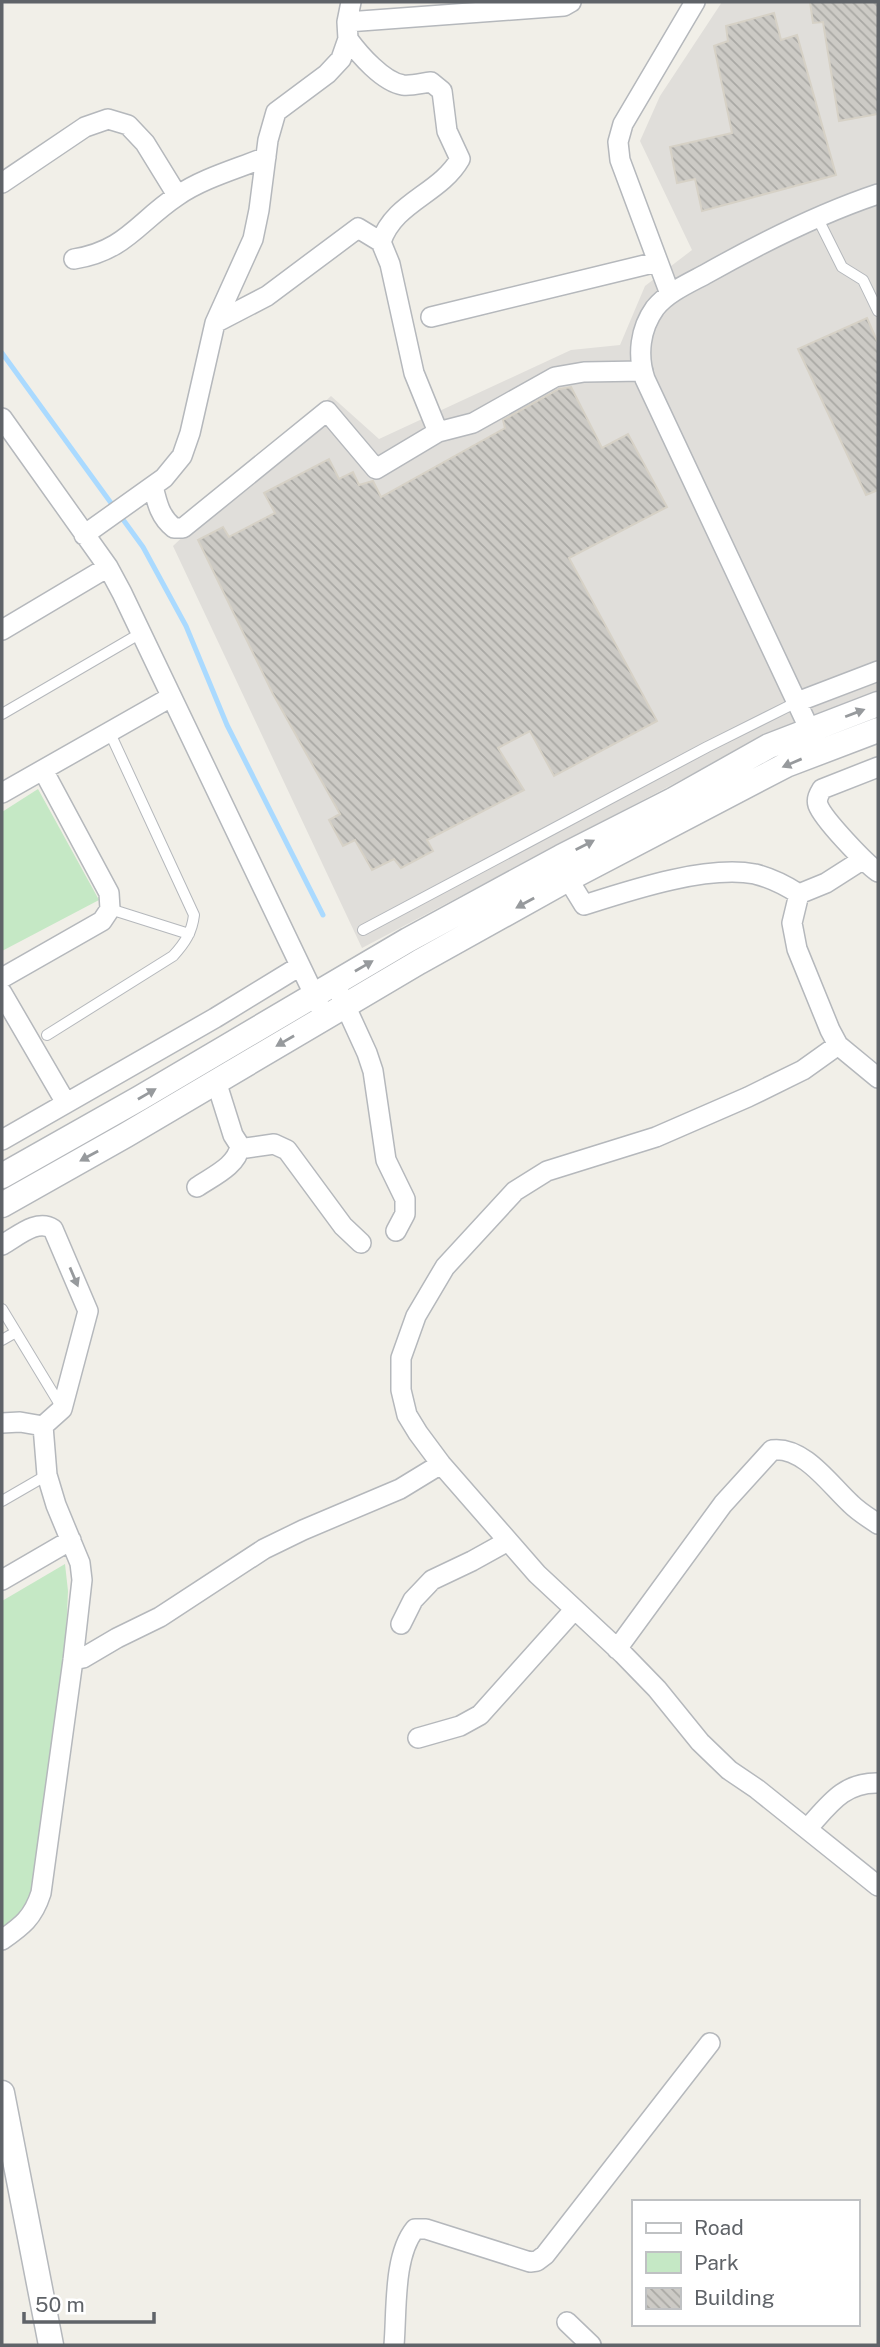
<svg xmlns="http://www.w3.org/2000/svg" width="880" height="2347" font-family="'Public Sans',sans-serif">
<defs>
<pattern id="building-back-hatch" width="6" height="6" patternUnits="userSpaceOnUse" patternTransform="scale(1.75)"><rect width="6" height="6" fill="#cccac5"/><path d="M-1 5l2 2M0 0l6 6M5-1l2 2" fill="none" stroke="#a9a8a4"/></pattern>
</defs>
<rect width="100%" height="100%" fill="#f1efe8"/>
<path fill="#e0deda" d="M722,2H878V692L736,751L362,948L173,546L331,396L379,439L571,350L620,345L645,286L692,250L640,141L660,96Z"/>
<path fill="#c5e8c5" d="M38,789L99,900L2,951V812Z
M65,1564L68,1591L65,1658L33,1900L22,1918L2,1929V1601Z"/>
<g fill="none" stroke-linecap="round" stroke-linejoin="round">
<path stroke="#aadaff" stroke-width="5" d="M2,353L143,547L186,626L227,725L323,915"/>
</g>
<path fill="url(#building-back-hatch)" stroke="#d6d1c6" stroke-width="2" d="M810,2H878V114L839,121L823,22L813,23Z
M774,13L781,40L797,35L836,175L702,211L695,179L677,183L670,147L732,133L714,46L728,41L726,26Z
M867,318L878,343V490L866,495L798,349Z
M571,387L602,448L628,434L667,507L569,558L657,721L554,776L530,731L498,748L524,790L427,840L433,851L401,868L394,859L372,870L355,840L343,846L329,820L340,814L273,694L198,540L223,527L229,537L275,513L264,493L329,459L339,479L353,472L359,485L373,481L381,497L505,428L503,420L559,389Z"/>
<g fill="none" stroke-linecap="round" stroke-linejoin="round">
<defs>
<path id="service" d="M818,219L842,267L863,280L878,311
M2,714L141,633
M110,909L189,934
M363,930L707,747L797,702
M47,1035L173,956C185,943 192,932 194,915L109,731
M2,1309L62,1408
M2,1340L16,1332
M2,1501L47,1475"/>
<path id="minor" d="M347,22L564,6L571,2
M348,39C359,54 383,82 403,85C412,86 422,83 431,82L442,91L447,131L460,159C440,194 394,202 381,242L390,264L414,373L438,432
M2,183L85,127L108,119L128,125L145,143L177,195
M74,259C125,251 138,222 177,196C203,178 237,169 266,157
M670,294L620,160L618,142L623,124L695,2
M431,317L657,262
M215,323L267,296L358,228L381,242
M2,418L108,567L122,593L320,1007
M153,486C157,503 160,517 174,528H183L327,411L376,469L438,432L473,423L555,377L584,372L643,371
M84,535L164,478L182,456L190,433L215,323L253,239L259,210L268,140L276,112L327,74L341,59L348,39L347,22L351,2
M2,630L108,567
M797,702L878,671
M815,741L645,379C637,355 640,329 655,308C667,293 687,284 704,275C759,244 818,214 878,194
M878,767L822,789C819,794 816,799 818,805C823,819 865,863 878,872
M2,793L171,697
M568,879L584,905C631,890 706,865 755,874C771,878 785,885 799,894
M799,894L792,923L797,949L830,1030L838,1045L878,1078
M799,894L826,883L862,860
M2,978L102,921L110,909L109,893L43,770
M2,993L66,1103
M340,994L367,1053L373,1071L386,1160L405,1199V1214L396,1231
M838,1045L803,1070L748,1097L656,1137L547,1171L515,1191L445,1267L416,1316L401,1358V1390L407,1415L418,1433L441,1464L537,1574L623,1654L657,1689L700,1742L729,1770L757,1789L878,1886
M216,1081L233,1135L240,1146L246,1148L274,1144L287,1150L343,1226L361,1243
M2,1140L215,1018L300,966
M197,1187C213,1176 237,1166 240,1146
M2,1245C17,1237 37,1218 53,1229L88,1311L62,1409L43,1426
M2,1423L20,1422L43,1426L47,1475L56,1505L80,1563L82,1580L73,1660L41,1893C33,1918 22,1926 2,1940
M2,1580L71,1540
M401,1624L413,1600L432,1580L472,1561L508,1541
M617,1649L723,1504L772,1450C804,1446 830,1485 851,1504C859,1512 869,1518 878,1524
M73,1660L83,1658L117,1638L160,1617L264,1549L303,1530L400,1489L441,1464
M418,1738L460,1726L480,1715L574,1610
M807,1829C828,1806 843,1782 878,1783
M567,2322L591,2345
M394,2345C397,2311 393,2256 415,2229H426L530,2262L537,2261L545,2255L710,2043"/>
<path id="tertiary" d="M2,1176L140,1098L408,940L561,857L673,800L769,746L878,704
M2,1205L126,1135L419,962L568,879L786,765L878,730
M2,2093L51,2345"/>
</defs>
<use href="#service" stroke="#b5b8bc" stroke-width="12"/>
<use href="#minor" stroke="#b5b8bc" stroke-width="22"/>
<use href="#tertiary" stroke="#b5b8bc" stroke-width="27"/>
<use href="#service" stroke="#fff" stroke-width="10"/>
<use href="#minor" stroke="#fff" stroke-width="19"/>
<use href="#tertiary" stroke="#fff" stroke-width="24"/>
</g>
<defs><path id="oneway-solid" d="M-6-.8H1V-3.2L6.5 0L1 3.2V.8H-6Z" transform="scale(1.75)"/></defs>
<g fill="#979a9d">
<use href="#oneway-solid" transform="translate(855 713) rotate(-21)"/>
<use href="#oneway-solid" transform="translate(792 763) rotate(157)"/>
<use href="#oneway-solid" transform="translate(585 845) rotate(-27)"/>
<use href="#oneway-solid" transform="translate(525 903) rotate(151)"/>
<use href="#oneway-solid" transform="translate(364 966) rotate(-30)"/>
<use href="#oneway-solid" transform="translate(285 1041) rotate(150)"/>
<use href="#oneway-solid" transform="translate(147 1094) rotate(-30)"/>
<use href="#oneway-solid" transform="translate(89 1156) rotate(151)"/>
<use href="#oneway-solid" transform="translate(74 1277) rotate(67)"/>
</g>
<rect width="880" height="2347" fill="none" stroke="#5f6368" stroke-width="7"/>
<rect x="632" y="2200" width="228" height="126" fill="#ffffff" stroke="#bfc1c3" stroke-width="2"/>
<rect x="646" y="2223" width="35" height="10" fill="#ffffff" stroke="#bfc1c3" stroke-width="2"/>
<text x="694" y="2235" font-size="21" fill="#5f6368">Road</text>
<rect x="646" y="2252" width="35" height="21" fill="#c5e8c5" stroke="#bfc1c3" stroke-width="2"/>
<text x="694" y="2270" font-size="21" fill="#5f6368">Park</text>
<rect x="646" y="2288" width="35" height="21" fill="url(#building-back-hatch)" stroke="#bfc1c3" stroke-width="2"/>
<text x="694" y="2305" font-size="21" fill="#5f6368">Building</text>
<path d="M24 2312v10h130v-10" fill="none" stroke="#5f6368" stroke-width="3.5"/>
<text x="35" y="2312" font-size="21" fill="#5f6368" stroke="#ffffff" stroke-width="5" paint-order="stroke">50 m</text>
</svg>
